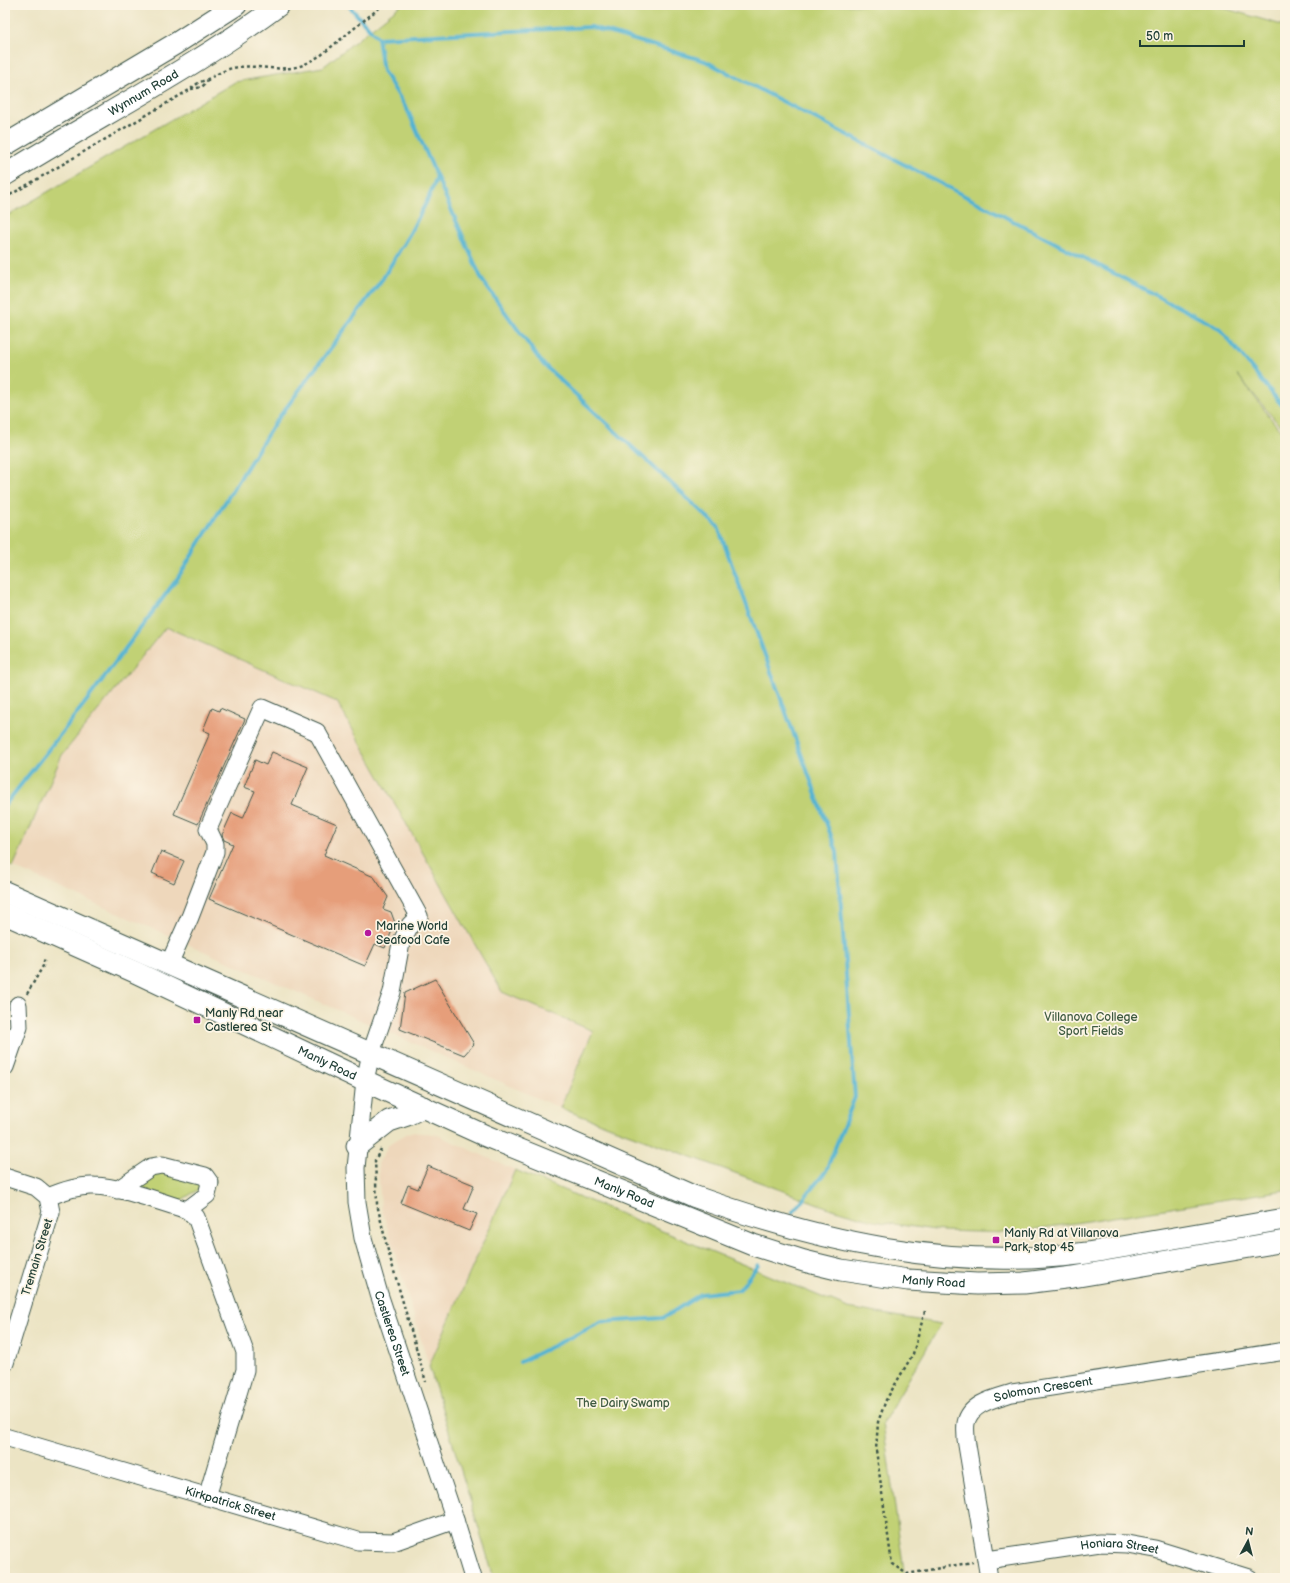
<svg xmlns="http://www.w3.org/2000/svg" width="1290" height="1583" font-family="'Balsamiq Sans',sans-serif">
<rect width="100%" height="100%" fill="#fcf5e5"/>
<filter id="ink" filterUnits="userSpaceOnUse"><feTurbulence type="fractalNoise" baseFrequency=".025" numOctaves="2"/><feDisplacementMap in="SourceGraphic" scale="8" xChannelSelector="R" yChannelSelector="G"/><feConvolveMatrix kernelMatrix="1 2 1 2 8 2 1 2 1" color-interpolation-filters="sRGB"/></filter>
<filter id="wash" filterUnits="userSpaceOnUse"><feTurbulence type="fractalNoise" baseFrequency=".012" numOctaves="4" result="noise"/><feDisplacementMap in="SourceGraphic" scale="16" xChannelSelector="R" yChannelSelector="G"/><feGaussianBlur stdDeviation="0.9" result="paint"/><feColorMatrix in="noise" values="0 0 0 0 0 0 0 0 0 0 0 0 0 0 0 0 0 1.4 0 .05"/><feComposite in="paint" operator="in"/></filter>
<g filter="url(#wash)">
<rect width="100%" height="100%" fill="#ece4c4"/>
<path fill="#eed7bb" d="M166,627L337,702L502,992L593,1031L560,1108L13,867L62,755Z
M410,1132L435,1134L515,1170L429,1366L381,1207L378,1164L389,1144Z"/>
<path fill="#c1d174" stroke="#708754" d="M401,5H1213L1285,26V432L1237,374L1285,437V1190L1011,1233L942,1231L873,1221L832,1209L560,1108L593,1031L502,992L337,702L166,627L62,755L13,867L5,864V217L235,82L323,67Z
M515,1170L848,1308L941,1324L883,1423L905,1578H494L429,1366Z
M158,1171L199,1181L200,1185L199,1189L180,1201L137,1187L139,1183Z"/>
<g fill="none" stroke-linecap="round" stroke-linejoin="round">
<path stroke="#53b3d2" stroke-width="4" d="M348,5L378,38
M378,38L383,71L408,111L482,280L542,363L718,527L837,852L855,1097L826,1171L793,1212
M378,38L591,27L705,61L1219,328L1285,409
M5,805L88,699L177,579L274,424L383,278L410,233L428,199L437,176
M520,1362L602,1322L663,1318L701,1294L739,1290L758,1265"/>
</g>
<g id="blocks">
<path fill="#e69e7a" d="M212,708L219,711L220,708L245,719L198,824L174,814L210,733L203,730Z
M272,752L308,767L292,805L337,824L324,855L374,877L388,897L383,909L391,912L395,923L385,948L375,944L365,966L209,899L233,844L224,840L222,835L232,813L243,818L255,791L244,787L255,760L266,765Z
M161,851L184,861L174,883L152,873Z
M435,979L474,1044L464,1055L400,1029L405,993Z
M428,1166L474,1185L464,1209L477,1214L469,1231L401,1203L408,1185L418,1189Z"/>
</g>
</g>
<g filter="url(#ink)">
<use href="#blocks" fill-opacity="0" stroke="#3e564a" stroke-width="1"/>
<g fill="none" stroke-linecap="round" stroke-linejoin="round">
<defs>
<g id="minor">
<path id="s1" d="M169,964L190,917L215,852V844L208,829L262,708L317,732L419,916L410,925L401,943L392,992L371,1053L365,1081L356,1168L357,1202L363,1238L379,1294L455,1520L473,1578"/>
<path d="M5,1067L19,1027L18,1005"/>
<path d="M5,1177L36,1187L48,1197L51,1212L5,1363"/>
<path d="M117,1190L151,1167L162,1165L205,1176L210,1183L207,1195L187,1210"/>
<path d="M48,1197C62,1191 78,1185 94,1186C122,1187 160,1202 187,1210L196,1217L245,1352V1370L207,1497"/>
<path id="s2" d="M5,1437L358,1541L393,1542L455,1520"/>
<path id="s3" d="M987,1560L1100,1543L1127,1544L1155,1549L1249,1578"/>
<path id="s4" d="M989,1578L966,1439C966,1434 965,1428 966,1423C970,1403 996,1398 1012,1393L1285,1351"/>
</g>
<g id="major">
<path d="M5,145L175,44L236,5"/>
<path id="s5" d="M5,175C96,118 193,69 279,5"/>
<path d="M5,892L693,1196C822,1242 950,1271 1087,1253L1285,1219"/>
<path id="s6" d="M5,914L135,972L365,1081L486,1136L753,1245L804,1261L841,1270L908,1280L977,1284L1024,1283L1073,1277L1285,1241"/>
<path d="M357,1146L389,1121L407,1115L423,1107"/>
</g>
</defs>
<use href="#minor" stroke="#3e564a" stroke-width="19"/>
<use href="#major" stroke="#3e564a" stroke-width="23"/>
<path stroke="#3e564a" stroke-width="2.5" stroke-dasharray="3 3" stroke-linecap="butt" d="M191,89L202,87L210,78
M5,198L191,89C199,81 202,82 212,77C217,74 223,71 229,69C251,62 277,73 300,66C307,64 313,59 320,56L383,5
M27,994L43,966L45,957
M381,1149L375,1160L377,1204L387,1247L426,1382
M925,1311L913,1354L886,1400L878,1422L876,1450L892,1564L907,1574L973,1562"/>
<use href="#minor" stroke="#fff" stroke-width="17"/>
<use href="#major" stroke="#fff" stroke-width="21"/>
</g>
</g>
<g fill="#b5179e" stroke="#fcf5e5" stroke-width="1.5">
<circle cx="368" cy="933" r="4"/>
<rect x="193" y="1016" width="8" height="8" rx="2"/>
<rect x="992" y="1236" width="8" height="8" rx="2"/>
</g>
<g text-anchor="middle" stroke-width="3.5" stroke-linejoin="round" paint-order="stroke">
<g font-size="12" fill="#1f3d34" stroke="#fcf5e5">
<text dy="4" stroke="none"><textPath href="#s5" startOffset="161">Wynnum Road</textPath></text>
<text dy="4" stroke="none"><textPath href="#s6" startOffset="355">Manly Road</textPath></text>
<text dy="4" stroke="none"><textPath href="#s6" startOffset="679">Manly Road</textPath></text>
<text transform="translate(37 1257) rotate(-73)" y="4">Tremain Street</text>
<text dy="4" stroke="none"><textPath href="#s6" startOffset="1003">Manly Road</textPath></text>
<text dy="4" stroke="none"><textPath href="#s1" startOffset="982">Castlerea Street</textPath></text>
<text dy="4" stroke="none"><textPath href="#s4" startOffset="246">Solomon Crescent</textPath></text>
<text dy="4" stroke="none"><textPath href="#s2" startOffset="235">Kirkpatrick Street</textPath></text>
<text dy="4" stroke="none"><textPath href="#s3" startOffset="134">Honiara Street</textPath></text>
</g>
<g font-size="12" fill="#1f3d34" stroke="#fcf5e5" text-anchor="start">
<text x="376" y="930">Marine World<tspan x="376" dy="14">Seafood Cafe</tspan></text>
<text x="205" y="1017">Manly Rd near<tspan x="205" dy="14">Castlerea St</tspan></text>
<text x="1004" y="1237">Manly Rd at Villanova<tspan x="1004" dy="14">Park, stop 45</tspan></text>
</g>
<g font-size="12" fill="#3f5b41" stroke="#fcf5e5">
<text x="1091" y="1021">Villanova College<tspan x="1091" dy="14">Sport Fields</tspan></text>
<text x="623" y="1407">The Dairy Swamp</text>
</g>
</g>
<rect width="1290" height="1583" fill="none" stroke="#fcf5e5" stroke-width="20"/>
<g transform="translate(1248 1541) rotate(7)" stroke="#fcf5e5" stroke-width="3" paint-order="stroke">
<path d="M0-3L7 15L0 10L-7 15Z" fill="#1f3d34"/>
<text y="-6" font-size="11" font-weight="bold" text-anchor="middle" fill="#1f3d34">N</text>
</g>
<path d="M1140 40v6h104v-6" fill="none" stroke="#1f3d34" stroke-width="2"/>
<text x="1146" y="40" font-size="12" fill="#1f3d34" stroke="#fcf5e5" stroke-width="3" paint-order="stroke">50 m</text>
</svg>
